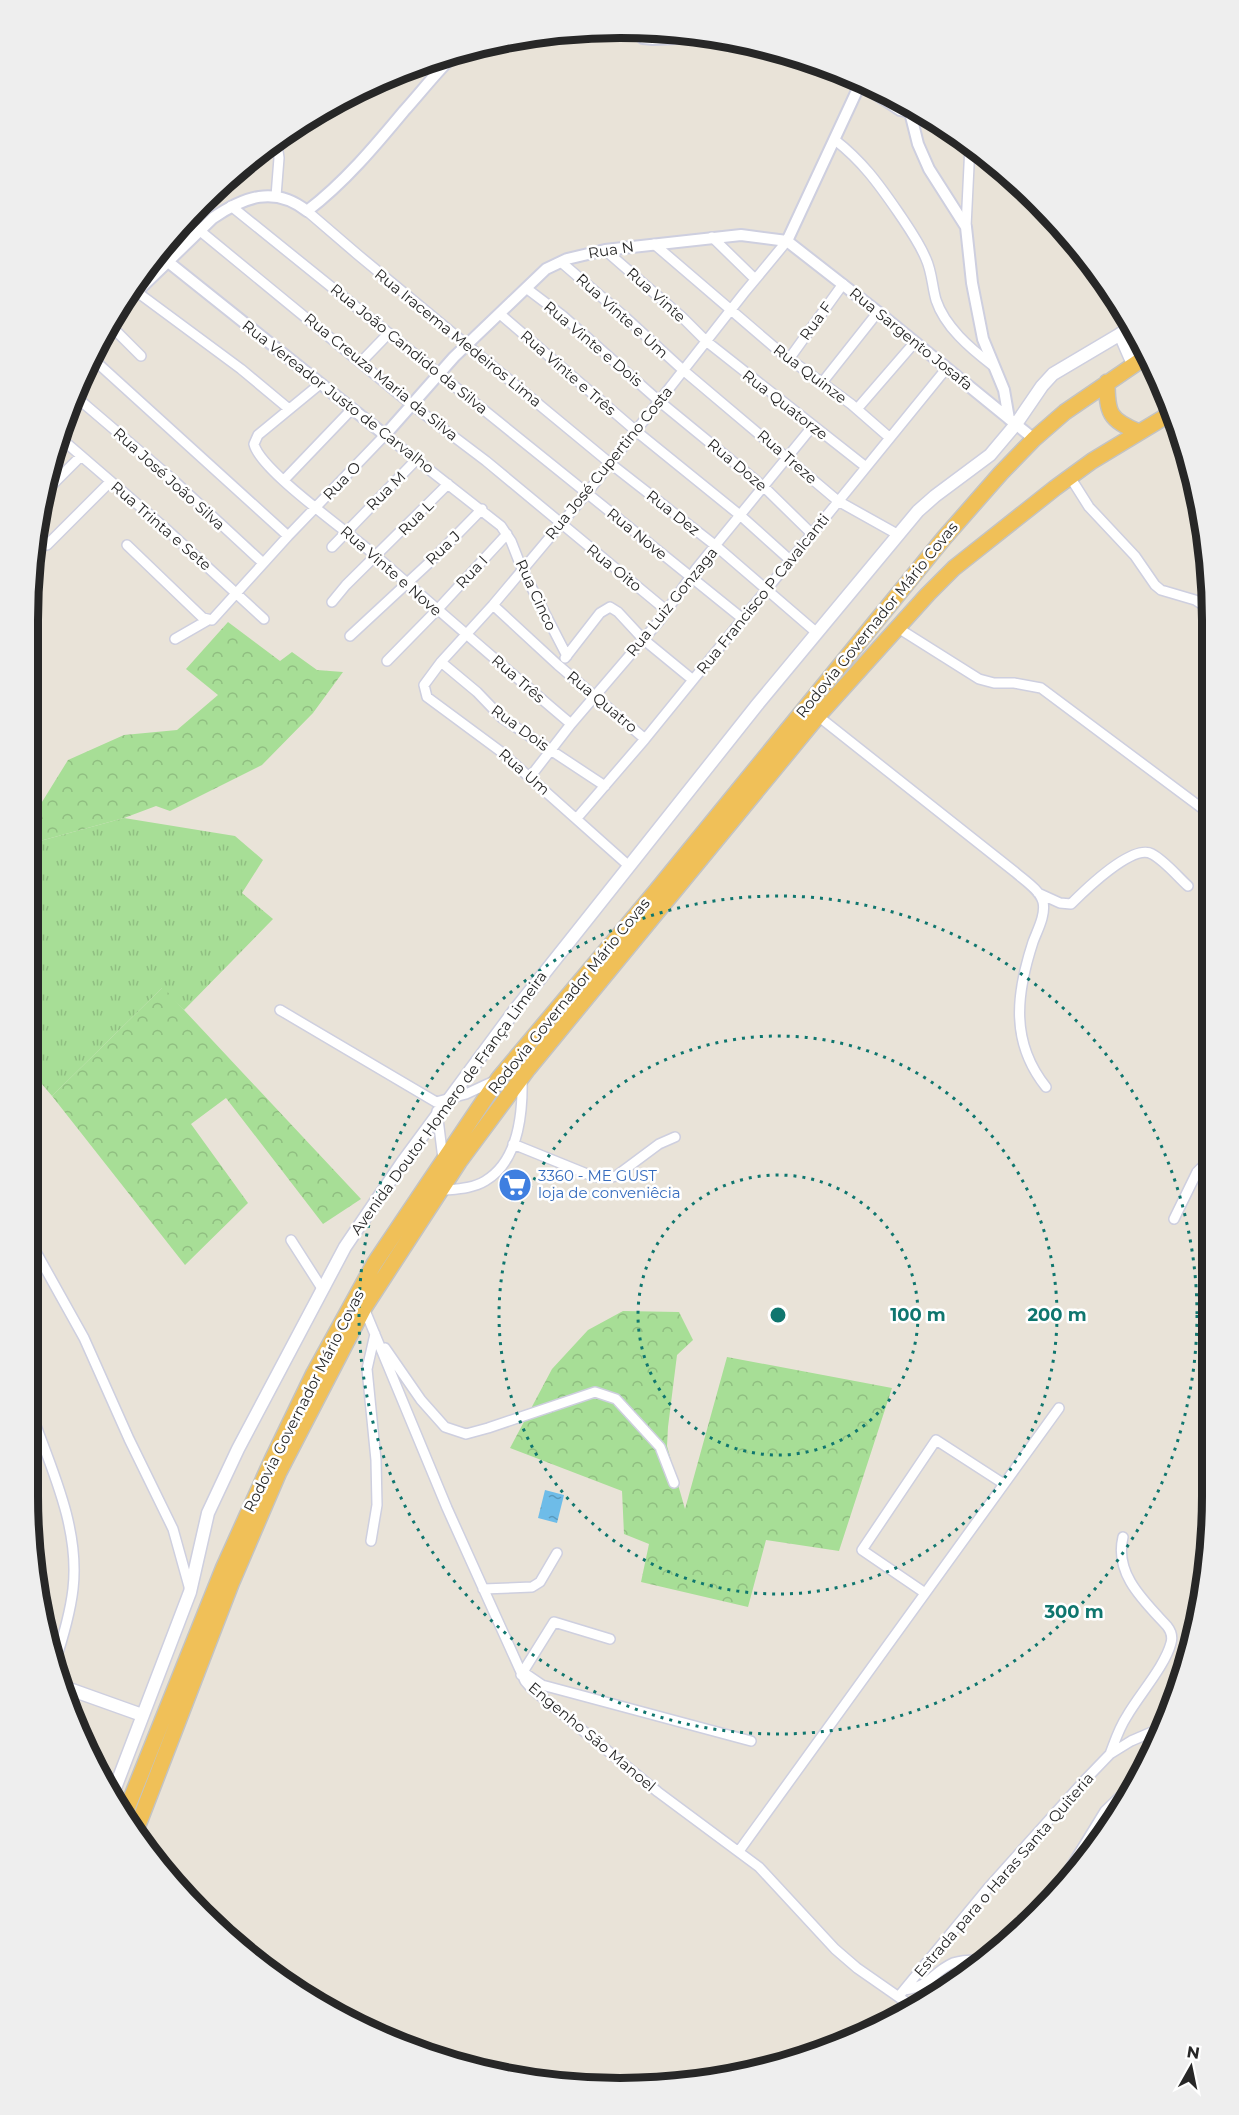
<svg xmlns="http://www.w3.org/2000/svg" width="1239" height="2115" font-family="Montserrat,sans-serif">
<defs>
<pattern id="grass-tufts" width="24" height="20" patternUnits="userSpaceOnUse" patternTransform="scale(1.5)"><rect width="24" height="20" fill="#a7de96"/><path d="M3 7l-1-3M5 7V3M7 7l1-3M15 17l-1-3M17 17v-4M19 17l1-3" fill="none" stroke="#90be81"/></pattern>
<pattern id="forest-crowns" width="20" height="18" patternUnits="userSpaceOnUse" patternTransform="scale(1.5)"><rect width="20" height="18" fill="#a7de96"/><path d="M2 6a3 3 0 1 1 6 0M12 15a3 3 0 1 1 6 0" fill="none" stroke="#90be81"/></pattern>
<pattern id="water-ripples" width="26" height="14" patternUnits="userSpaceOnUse" patternTransform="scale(1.5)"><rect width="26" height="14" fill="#6ebce8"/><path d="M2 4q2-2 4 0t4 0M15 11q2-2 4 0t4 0" fill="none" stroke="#5a99bc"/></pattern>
</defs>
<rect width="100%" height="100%" fill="#e9e3d8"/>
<path fill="url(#grass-tufts)" d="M124,818L235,836L263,860L242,893L273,919L184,1010L162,988L52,1096L30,1070L29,844Z"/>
<path fill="url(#forest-crowns)" d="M228,622L280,661L292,652L317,670L343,672L313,713L262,765L170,811L156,806L124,818L29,844V823L68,760L124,735L177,730L218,695L186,669Z
M163,987L184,1010L361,1199L323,1224L226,1098L191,1124L248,1203L185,1265L52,1096Z
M623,1311L679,1312L693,1340L677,1355L668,1427L667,1446L685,1509L727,1357L892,1388L839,1551L766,1540L748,1607L641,1582L649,1544L624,1534L622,1491L510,1448L552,1369L588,1330Z"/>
<path fill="url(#water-ripples)" d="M545,1490L564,1495L557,1523L538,1518Z"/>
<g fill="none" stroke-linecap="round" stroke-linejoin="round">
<defs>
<path id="minor" d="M276,138L279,158L276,196
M835,140C862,161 878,183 898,212C908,227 919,242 926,259C932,272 932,286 936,300C945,327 970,348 992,365
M231,206L743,619
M307,211L357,254L611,464L716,546L817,633
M966,227L970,145
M199,230L412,405L486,461L667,611
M712,237L755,279
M654,244L780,352L851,404L890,438
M605,250L683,318L706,341L866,467
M561,262L625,317L683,370L838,501L897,534
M526,288L563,316L659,401L764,487L812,534
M137,292L241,369L289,409
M500,314L636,431L741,516L790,560
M110,325L141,356
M93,359L288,536
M789,359L843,284
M361,362L389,333
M320,384L258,435L254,444C260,471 353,535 377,557C442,613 506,669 571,724
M821,384L878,312
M75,396L171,478L263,563
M857,409L915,342
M57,435L165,528L264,619
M1070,477L1089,507L1135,556L1155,585L1161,590L1195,600L1211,610
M284,480L352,409
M46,491L81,456
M47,545L110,482
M127,545L203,618L212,620L288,536L385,435L501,526L511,541L522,569L567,656
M332,547L416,460
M332,602L346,585L448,484
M493,605L558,665L645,739
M898,628L979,679L994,683H1014L1041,688L1211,815
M350,636L431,561L482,509
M175,639L208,620
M565,658L600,613L610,607L618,612L643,639L693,680
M387,661L437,610L507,534
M441,662L477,692L502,718L605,786
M818,716L1015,872C1024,880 1040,890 1043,902C1046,915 1037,931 1033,942C1016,994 1010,1042 1046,1087
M530,777L571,724L660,620L696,569L812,427
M577,818L645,739L946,369
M629,866L500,751L427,697L424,685L441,662L493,605L587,493L744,293L787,241
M1038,893L1060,903L1071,904C1085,890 1133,843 1152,854C1165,861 1177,876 1188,886
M280,1010L436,1102L466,1094L494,1081
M437,1111L443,1159
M513,1144L592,1176L606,1178L616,1176L659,1144L675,1137
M439,1191C454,1189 472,1189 485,1181C519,1161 523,1112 522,1077
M1174,1219L1197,1172L1211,1158
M291,1240L323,1290
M31,1243L84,1338L129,1439L173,1529L190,1590
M364,1308L447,1508L525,1681L532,1689L658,1792L759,1867L835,1949L857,1968L913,2007
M385,1348L421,1400L445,1427L466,1434L488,1428L595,1392L616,1399L660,1447L674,1483
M32,1415C52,1470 80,1529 73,1589C70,1615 62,1641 54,1665
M371,1541L377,1505L376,1460L367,1369L375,1334
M483,1589L532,1587L540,1582L557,1553
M925,1593L862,1550L936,1440L1004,1484
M523,1672L542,1685L751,1741
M521,1675L554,1622L610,1639
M1110,1754C1115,1741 1119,1728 1127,1716C1139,1695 1165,1666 1171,1643C1173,1636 1171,1631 1167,1626C1144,1601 1114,1574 1123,1537
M739,1851L1059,1408
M1050,1901L1105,1811L1132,1785
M904,1990C932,1986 931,1973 953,1963C964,1959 976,1960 987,1960
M899,1996L988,1888L1084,1781L1110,1754L1131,1741L1159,1729"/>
<path id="tertiary" d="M631,28L643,38L653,39L700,37L746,42
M841,71L900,110L910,112L918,110
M910,112L918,144L929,169L966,227L972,283L983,339L1004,390L1009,419
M787,241L861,82
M167,261L385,435L454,357L546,269L567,259L605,250L741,235L787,241L878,312L1034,439
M117,311L213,218C244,197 274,185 307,211C344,183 375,146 404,111C422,91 438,70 457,52"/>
<path id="secondary" d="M1120,334L1133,364
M58,1685L142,1715
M112,1796L190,1592L208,1513L238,1449L345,1247L402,1163L515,1010L757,705L918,511L935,496L990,455L1016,424L1042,386L1053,374L1134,326"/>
<path id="trunk" d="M1107,382C1107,413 1109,420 1139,432
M124,1816L223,1569L272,1460L314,1373L374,1264L499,1078L656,891L944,538L1001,473L1034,439L1065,412L1147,356
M135,1833L231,1584L279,1472L364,1308L459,1162L528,1069L818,716L928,594L954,568L1055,488L1092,461L1173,412"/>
</defs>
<use href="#minor" stroke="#cecfdf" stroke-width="12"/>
<use href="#tertiary" stroke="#cecfdf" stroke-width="14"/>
<use href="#secondary" stroke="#cecfdf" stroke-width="15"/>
<use href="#trunk" stroke="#c3c3c3" stroke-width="18"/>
<use href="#minor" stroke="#fff" stroke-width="9"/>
<use href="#tertiary" stroke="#fff" stroke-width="10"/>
<use href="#secondary" stroke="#fff" stroke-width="12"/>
<use href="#trunk" stroke="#f0c058" stroke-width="15"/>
</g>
<g fill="none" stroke="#0f766e" stroke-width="3" stroke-dasharray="3 6">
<circle cx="778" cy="1315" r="140"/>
<circle cx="778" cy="1315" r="279"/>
<circle cx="778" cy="1315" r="419"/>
</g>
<defs>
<symbol id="supermarket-disc" viewBox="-11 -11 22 22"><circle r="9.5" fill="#3f7fe0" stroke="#fff"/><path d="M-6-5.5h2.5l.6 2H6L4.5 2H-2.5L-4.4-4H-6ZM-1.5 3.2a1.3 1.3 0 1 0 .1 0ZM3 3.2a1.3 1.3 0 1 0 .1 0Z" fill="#fff"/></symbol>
</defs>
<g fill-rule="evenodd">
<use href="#supermarket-disc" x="496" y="1166" width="38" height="38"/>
</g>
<g text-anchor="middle" stroke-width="5" stroke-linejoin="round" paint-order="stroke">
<g font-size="15" fill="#272727" stroke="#fff">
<text transform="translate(611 250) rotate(-9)" y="5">Rua N</text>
<text transform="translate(656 295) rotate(42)" y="5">Rua Vinte</text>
<text transform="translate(622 316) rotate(42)" y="5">Rua Vinte e Um</text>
<text transform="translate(816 321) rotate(-54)" y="5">Rua F</text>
<text transform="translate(458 338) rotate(39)" y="5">Rua Iracema Medeiros Lima</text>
<text transform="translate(911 339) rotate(39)" y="5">Rua Sargento Josafa</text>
<text transform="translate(593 344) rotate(40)" y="5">Rua Vinte e Dois</text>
<text transform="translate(409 349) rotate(39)" y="5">Rua João Candido da Silva</text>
<text transform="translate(568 373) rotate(41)" y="5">Rua Vinte e Três</text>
<text transform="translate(810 374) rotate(37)" y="5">Rua Quinze</text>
<text transform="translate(381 377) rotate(39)" y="5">Rua Creuza Maria da Silva</text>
<text transform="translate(338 397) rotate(38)" y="5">Rua Vereador Justo de Carvalho</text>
<text transform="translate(785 405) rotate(38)" y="5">Rua Quatorze</text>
<text transform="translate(787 457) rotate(41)" y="5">Rua Treze</text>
<text transform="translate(609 463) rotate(-51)" y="5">Rua José Cupertino Costa</text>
<text transform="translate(737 465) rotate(40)" y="5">Rua Doze</text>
<text transform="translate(169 479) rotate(42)" y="5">Rua José João Silva</text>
<text transform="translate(342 481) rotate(-46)" y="5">Rua O</text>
<text transform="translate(386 491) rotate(-45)" y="5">Rua M</text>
<text transform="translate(673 513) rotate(38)" y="5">Rua Dez</text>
<text transform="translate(416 518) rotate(-45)" y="5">Rua L</text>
<text transform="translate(161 526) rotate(41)" y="5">Rua Trinta e Sete</text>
<text transform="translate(637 534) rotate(39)" y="5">Rua Nove</text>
<text transform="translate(443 548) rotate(-44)" y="5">Rua J</text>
<text transform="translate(614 568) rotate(39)" y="5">Rua Oito</text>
<text transform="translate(391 571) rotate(41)" y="5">Rua Vinte e Nove</text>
<text transform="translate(472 572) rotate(-47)" y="5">Rua I</text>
<text transform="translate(763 594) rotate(-51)" y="5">Rua Francisco P Cavalcanti</text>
<text transform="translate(536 595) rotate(65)" y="5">Rua Cinco</text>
<text transform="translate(672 602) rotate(-51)" y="5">Rua Luiz Gonzaga</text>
<text transform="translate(877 620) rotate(-51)" y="5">Rodovia Governador Mário Covas</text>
<text transform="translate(518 679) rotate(41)" y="5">Rua Três</text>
<text transform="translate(602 702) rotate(40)" y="5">Rua Quatro</text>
<text transform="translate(520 728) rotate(36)" y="5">Rua Dois</text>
<text transform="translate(524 772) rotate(41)" y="5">Rua Um</text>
<text transform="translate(569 996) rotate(-51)" y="5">Rodovia Governador Mário Covas</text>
<text transform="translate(449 1103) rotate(-54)" y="5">Avenida Doutor Homero de França Limeira</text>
<text transform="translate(304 1401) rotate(-63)" y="5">Rodovia Governador Mário Covas</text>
<text transform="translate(592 1737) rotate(40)" y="5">Engenho São Manoel</text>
<text transform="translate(1004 1875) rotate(-49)" y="5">Estrada para o Haras Santa Quiteria</text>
</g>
<g font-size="15" fill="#366cbe" stroke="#fff" text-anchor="start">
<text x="538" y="1181">3360 - ME GUST<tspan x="538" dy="17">loja de conveniêcia</tspan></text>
</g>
</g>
<path d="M0 0H1239V2115H0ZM620 38H620A582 582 0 0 1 1202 620V1496A582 582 0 0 1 620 2078H620A582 582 0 0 1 38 1496V620A582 582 0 0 1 620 38Z" fill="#eee" fill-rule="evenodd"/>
<path fill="none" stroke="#272727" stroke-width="8" d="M620 38H620A582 582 0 0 1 1202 620V1496A582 582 0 0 1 620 2078H620A582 582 0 0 1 38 1496V620A582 582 0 0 1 620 38Z"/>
<circle cx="778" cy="1315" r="9" fill="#0f766e" stroke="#fff" stroke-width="3"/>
<g font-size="18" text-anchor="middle" font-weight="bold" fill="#0f766e" stroke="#fff" stroke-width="5" stroke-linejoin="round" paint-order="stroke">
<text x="918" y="1321">100 m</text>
<text x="1057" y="1321">200 m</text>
<text x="1074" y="1618">300 m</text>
</g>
<g transform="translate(1191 2067) rotate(9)" stroke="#ffffff" stroke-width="4.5" paint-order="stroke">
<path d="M0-4.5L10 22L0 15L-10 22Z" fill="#272727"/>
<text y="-9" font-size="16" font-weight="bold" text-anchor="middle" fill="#272727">N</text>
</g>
</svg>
